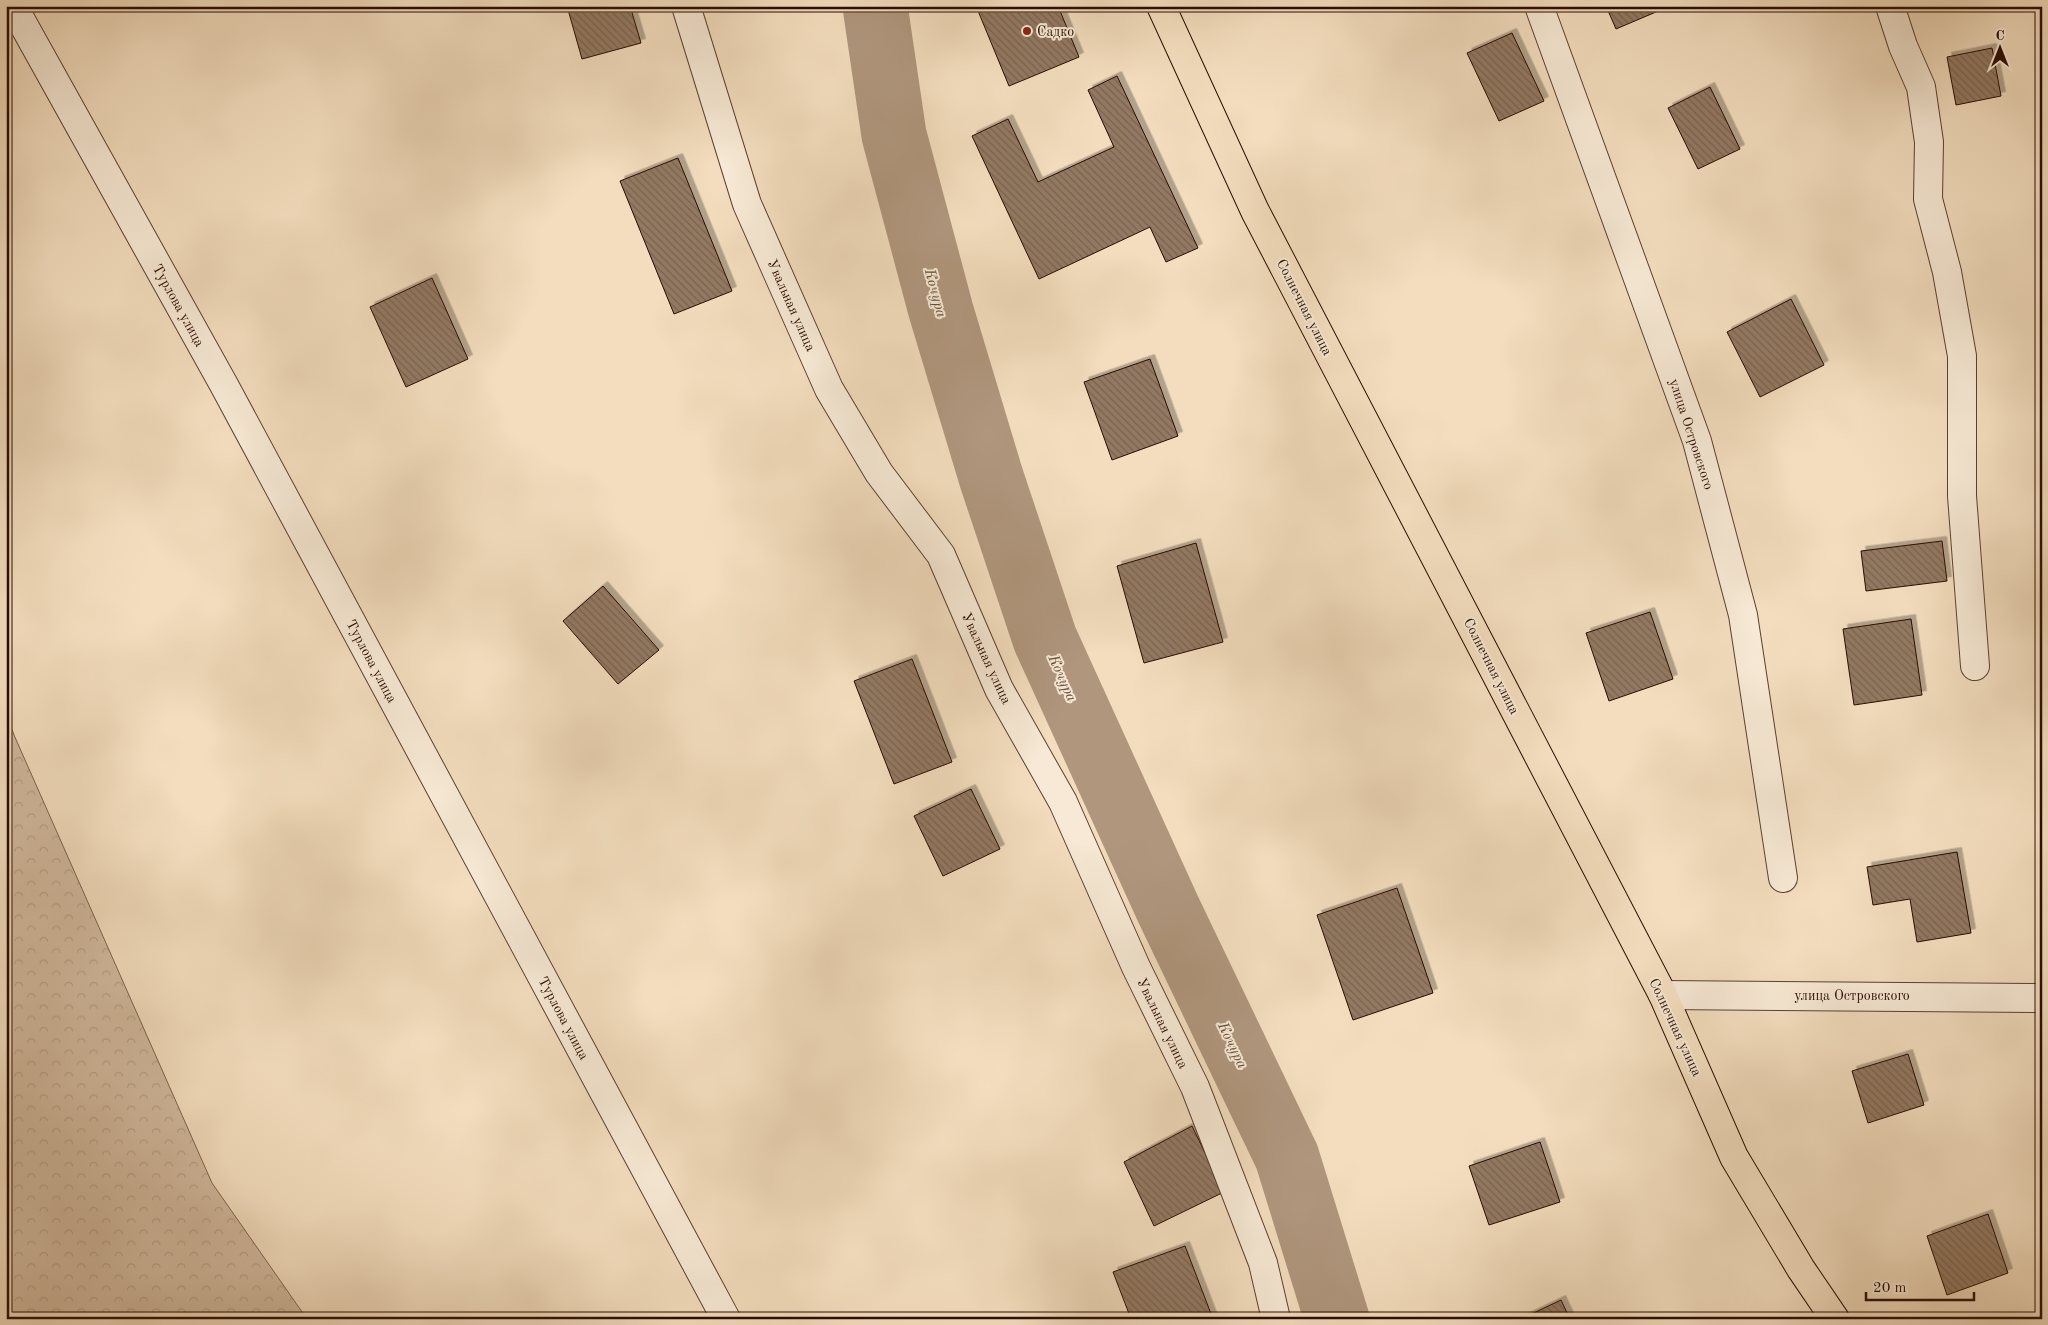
<svg xmlns="http://www.w3.org/2000/svg" width="2048" height="1325" font-family="'Old Standard TT',serif">
<defs>
<pattern id="forest-crowns" width="20" height="18" patternUnits="userSpaceOnUse" patternTransform="scale(1.25)"><rect width="20" height="18" fill="#d1b99e"/><path d="M2 6a3 3 0 1 1 6 0M12 15a3 3 0 1 1 6 0" fill="none" stroke="#b49e86"/></pattern>
<pattern id="building-back-hatch" width="6" height="6" patternUnits="userSpaceOnUse" patternTransform="scale(1.25)"><rect width="6" height="6" fill="#937963"/><path d="M-1 5l2 2M0 0l6 6M5-1l2 2" fill="none" stroke="#78624f"/></pattern>
<filter id="shadow"><feDropShadow dx="4.5" dy="-4.5" stdDeviation="0" flood-color="#0004"/></filter>
</defs>
<rect width="100%" height="100%" fill="#f3ddbe"/>
<filter id="stains"><feTurbulence type="fractalNoise" baseFrequency=".004" numOctaves="4"/><feColorMatrix values="0 0 0 0 .2 0 0 0 0 .09 0 0 0 0 .02 0 0 0 .5 -.17"/></filter>
<radialGradient id="worn" r=".72"><stop offset=".6" stop-color="#630" stop-opacity="0"/><stop offset="1" stop-color="#630" stop-opacity=".3"/></radialGradient>
<path fill="url(#forest-crowns)" stroke="#7e624f" d="M6,712L14,735L212,1183L307,1319H6Z"/>
<g fill="none" stroke-linecap="round" stroke-linejoin="round">
<path stroke="#af967d" stroke-width="65" d="M875,6L894,135L941,311L991,477L1045,639L1168,909L1287,1157L1337,1319"/>
</g>
<path fill="url(#building-back-hatch)" stroke="#2a0c00" filter="url(#shadow)" d="M567,6H630L641,43L582,59Z
M976,6H1058L1079,57L1009,86Z
M1606,6H1670L1616,29Z
M1512,33L1544,101L1499,121L1467,53Z
M1992,48L2001,96L1956,105L1947,57Z
M1117,76L1198,248L1166,262L1150,227L1039,279L972,136L1008,119L1038,182L1114,147L1088,90Z
M1710,87L1740,149L1698,169L1668,108Z
M678,158L732,291L674,314L620,181Z
M432,278L468,359L406,387L370,307Z
M1791,299L1824,365L1760,397L1727,332Z
M1150,359L1178,436L1112,460L1084,382Z
M1942,541L1947,581L1866,591L1861,551Z
M1196,543L1223,642L1144,663L1117,566Z
M603,586L659,650L618,684L563,621Z
M1650,612L1673,679L1609,701L1586,633Z
M1911,619L1922,695L1854,705L1843,629Z
M912,659L952,762L894,784L854,681Z
M971,789L1000,849L943,876L914,816Z
M1957,852L1971,933L1917,942L1910,899L1873,905L1867,867Z
M1397,888L1433,993L1353,1020L1317,915Z
M1908,1054L1924,1105L1868,1123L1852,1071Z
M1192,1126L1224,1192L1154,1226L1124,1162Z
M1540,1142L1560,1202L1489,1225L1469,1166Z
M1988,1214L2008,1273L1947,1295L1927,1236Z
M1185,1246L1213,1319H1131L1113,1272Z
M1561,1300L1570,1319H1521Z"/>
<g fill="none" stroke-linecap="round" stroke-linejoin="round">
<defs>
<path id="minor" d="M13,6L224,385L726,1319
M686,6L747,204L829,389L879,473L941,555L999,689L1063,802L1136,967L1195,1087L1263,1263L1276,1319
M1539,6L1697,441L1743,615L1783,878
M1890,6L1903,46L1921,87L1929,142L1928,199L1947,272L1962,356V496L1975,666
M1663,995L2042,998"/>
<path id="primary" d="M1161,6L1255,211L1663,995L1734,1157L1801,1269L1835,1319"/>
</defs>
<use href="#minor" stroke="#5c4030" stroke-width="30"/>
<use href="#primary" stroke="#2a0c00" stroke-width="30"/>
<use href="#minor" stroke="#f7e9d5" stroke-width="28"/>
<use href="#primary" stroke="#f3ddbe" stroke-width="28"/>
</g>
<circle fill="#8f2418" stroke="#f7e9d5" stroke-width="2" cx="1027" cy="31" r="5"/>
<g text-anchor="middle" stroke-width="4" stroke-linejoin="round" paint-order="stroke">
<g font-size="14" fill="#2a0c00" stroke="#f7e9d5" text-anchor="start">
<text x="1037" y="36">Садко</text>
</g>
<g font-size="14" fill="#2a0c00" stroke="#f7e9d5">
<text transform="translate(179 305) rotate(61)" y="5">Турлова улица</text>
<text transform="translate(792 305) rotate(66)" y="5">Увальная улица</text>
<text transform="translate(1305 307) rotate(63)" y="5">Солнечная улица</text>
<text transform="translate(1692 434) rotate(72)" y="5">улица Островского</text>
<text transform="translate(987 658) rotate(65)" y="5">Увальная улица</text>
<text transform="translate(372 661) rotate(62)" y="5">Турлова улица</text>
<text transform="translate(1492 666) rotate(63)" y="5">Солнечная улица</text>
<text x="1852" y="1000">улица Островского</text>
<text transform="translate(564 1018) rotate(62)" y="5">Турлова улица</text>
<text transform="translate(1163 1023) rotate(64)" y="5">Увальная улица</text>
<text transform="translate(1676 1027) rotate(65)" y="5">Солнечная улица</text>
</g>
<g font-size="15" font-style="italic" fill="#664a38" stroke="#f7e9d5">
<text transform="translate(936 293) rotate(75)" y="5">Кочура</text>
<text transform="translate(1063 678) rotate(66)" y="5">Кочура</text>
<text transform="translate(1233 1045) rotate(64)" y="5">Кочура</text>
</g>
</g>
<rect width="2048" height="1325" fill="none" stroke="#f3ddbe" stroke-width="25"/>
<rect x="8" y="8" width="2033" height="1310" fill="none" stroke="#2a0c00" stroke-width="2.5"/>
<rect x="12" y="12" width="2023" height="1300" fill="none" stroke="#2a0c00"/>
<g transform="translate(2000 48)" stroke="#f7e9d5" stroke-width="4" paint-order="stroke">
<path d="M0-4L9 19L0 12L-9 19Z" fill="#2a0c00"/>
<text y="-8" font-size="14" font-weight="bold" text-anchor="middle" fill="#2a0c00">С</text>
</g>
<path d="M1866 1292v8h108v-8" fill="none" stroke="#2a0c00" stroke-width="2.5"/>
<text x="1873" y="1292" font-size="15" fill="#2a0c00" stroke="#f7e9d5" stroke-width="4" paint-order="stroke">20 m</text>
<rect width="100%" height="100%" filter="url(#stains)"/>
<rect width="100%" height="100%" fill="url(#worn)"/>
</svg>
